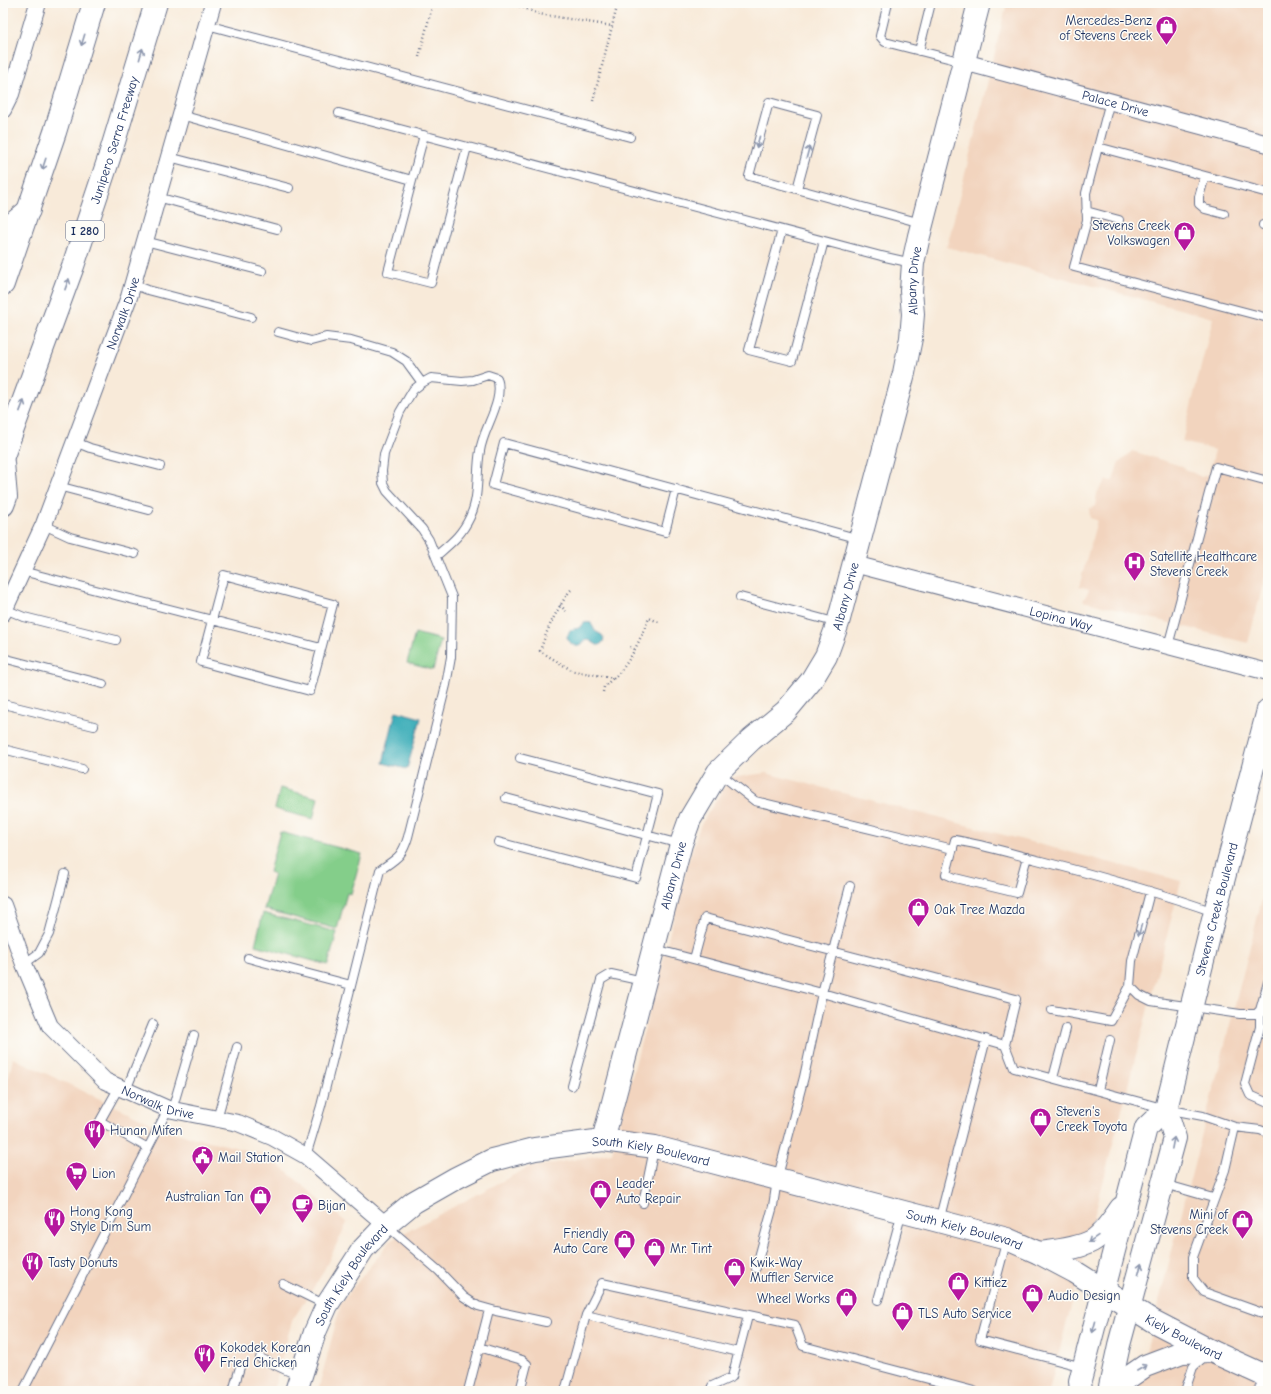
<svg xmlns="http://www.w3.org/2000/svg" width="1271" height="1394" font-family="'Comic Neue',sans-serif">
<rect width="100%" height="100%" fill="#fdfcf7"/>
<filter id="ink" filterUnits="userSpaceOnUse"><feTurbulence type="fractalNoise" baseFrequency=".025" numOctaves="2"/><feDisplacementMap in="SourceGraphic" scale="8" xChannelSelector="R" yChannelSelector="G"/><feConvolveMatrix kernelMatrix="1 2 1 2 8 2 1 2 1" color-interpolation-filters="sRGB"/></filter>
<filter id="wash" filterUnits="userSpaceOnUse"><feTurbulence type="fractalNoise" baseFrequency=".012" numOctaves="4" result="noise"/><feDisplacementMap in="SourceGraphic" scale="16" xChannelSelector="R" yChannelSelector="G"/><feGaussianBlur stdDeviation="0.9" result="paint"/><feColorMatrix in="noise" values="0 0 0 0 0 0 0 0 0 0 0 0 0 0 0 0 0 1.4 0 .05"/><feComposite in="paint" operator="in"/></filter>
<g filter="url(#wash)">
<rect width="100%" height="100%" fill="#f8ead9"/>
<path fill="#f2d4be" d="M1007,3H1268V565L1248,643L1083,601L1089,590L1079,587L1097,520L1090,518L1089,509L1095,506L1097,493L1106,480L1113,481L1118,464L1132,451L1178,465L1201,477L1209,475L1215,450L1182,442L1213,318L947,247Z
M766,773L1181,881L1049,1391H318L341,1303L391,1240L527,1168L612,1153L689,859L700,826L730,778Z
M1268,876V1391H1136Z
M13,1058L168,1131L267,1155L347,1223L322,1274L292,1321L273,1391H15L3,1377V1090L9,1076Z"/>
<path fill="#84ce8a" stroke="#507e74" d="M415,633L441,640L433,670L407,663Z
M280,788L318,798L313,819L275,809Z
M280,832L362,854L351,894L347,893L337,929L264,909L274,874L269,872Z
M263,913L337,932L328,965L255,945Z"/>
<path fill="#3eaeb9" stroke="#2c6e8c" d="M584,622L591,623L595,631L602,635L604,639L603,642L600,645H597L589,640L584,641L580,646C574,647 569,643 567,637L570,630L579,628Z
M396,711L421,718L407,769L383,763Z"/>
</g>
<g filter="url(#ink)">
<g fill="none" stroke-linecap="round" stroke-linejoin="round">
<defs>
<path id="lane" d="M888,3L880,36L885,42L963,62
M207,25L630,137
M919,51L931,3
M1110,101L1086,193L1087,220L1074,267L1268,318
M339,113L881,256L912,263
M181,115L412,180
M424,135L388,272L431,283L467,147
M1098,147L1268,193
M169,157L289,188
M1205,176L1199,197V204L1205,209L1224,214
M797,189L817,115L769,102L749,176L921,223
M157,197L277,229
M1086,211L1119,220
M1263,225L1268,226
M782,230L749,350L792,361L824,241
M145,241L262,271
M132,284L148,290L251,317
M278,332L311,341L326,337L351,340L392,352L406,361L422,383
M75,442L90,448L160,466
M58,486L149,510
M676,489L665,532L493,485L504,443L860,539
M44,525L70,537L135,554
M22,571L321,648
M224,575L333,604L310,691L201,662Z
M740,597L838,623
M5,609L24,617L116,640
M1168,646L1216,467L1268,481
M3,658L103,684
M3,704L94,726
M3,749L82,769
M719,773L755,801L953,849
M506,798L680,844
M498,842L636,878L658,794L520,758
M1027,857L1017,893L955,878L946,874L955,840C984,845 1013,854 1041,861C1099,876 1158,892 1214,912
M655,949L822,993L1005,1045L1014,1068L1166,1109L1203,1116L1235,1127L1225,1170L1193,1257V1278L1204,1292L1268,1315
M248,958L351,985
M694,959L705,918L1016,999L1005,1045
M24,964L39,953L49,934L65,874
M1130,986L1139,995L1151,1001L1240,1014H1256L1260,1010L1268,982
M1052,1010L1111,1021L1130,986L1132,961L1150,892
M1260,1010V1027L1245,1084L1250,1095L1268,1103
M1053,1078L1066,1029
M572,1086L601,980L611,974L643,981
M119,1087L100,1121L148,1148
M126,1090L153,1024
M1098,1090L1110,1040
M172,1110L194,1035
M217,1119L237,1047
M1235,1127L1260,1130L1268,1133
M306,1156L321,1106L380,870C397,858 402,857 408,837L446,685L451,657L452,597L429,540L422,529L387,491L383,483L382,471L384,454L400,412L413,390L422,383L431,378L462,381L473,380L488,375L497,378C505,401 483,428 480,451C476,472 480,497 470,517C461,536 451,543 436,556
M1164,1184L1213,1198
M643,1203L654,1149
M939,1221L986,1039
M387,1226L439,1271L464,1297L478,1306L496,1311L546,1322
M1007,1239L980,1340L1083,1367
M756,1268L773,1206L777,1180L804,1077L822,993L850,886
M283,1284L326,1305
M878,1300L902,1212
M586,1315L738,1352
M479,1347L522,1360L527,1364L520,1391
M260,1358L299,1376
M23,1391L168,1109
M233,1391L240,1367
M468,1391L489,1310
M565,1391L586,1315L602,1283L795,1325L803,1346L974,1391
M711,1391L712,1386L732,1377L748,1316
M1185,1391L1193,1367L1206,1355
M1258,1391L1265,1376"/>
<g id="street">
<path id="s1" d="M964,62L1268,144"/>
<path d="M3,110L11,94L38,3"/>
<path id="s2" d="M854,564L1268,672"/>
<path id="s3" d="M3,613L44,524L129,297L213,3"/>
<path id="s4" d="M3,905L24,964L50,1026L105,1081L168,1109L238,1123L272,1137L306,1156L386,1225"/>
</g>
<g id="secondary">
<path id="s5" d="M603,1140L681,844L690,819L718,772L751,740L786,711L811,681L826,656L838,623L904,373L911,338L913,314L911,291L913,263L919,236L979,3"/>
<path id="s6" d="M296,1391L315,1332L327,1305L363,1249L386,1225L414,1202L456,1178L492,1160L535,1149L603,1140L655,1147L1007,1239L1039,1253L1075,1272L1153,1321L1211,1351L1268,1377"/>
</g>
<g id="primary">
<path d="M1039,1253C1055,1251 1077,1249 1092,1241C1104,1234 1113,1219 1121,1208"/>
<path d="M1110,1390L1145,1366L1182,1352L1211,1351"/>
<path d="M1081,1391L1080,1381L1146,1128L1166,1109"/>
<path id="s7" d="M1109,1391L1119,1345L1175,1138L1166,1109L1215,912L1268,710"/>
</g>
<g id="highway">
<path d="M3,232L29,210"/>
<path d="M3,284L55,132L94,3"/>
<path id="s8" d="M3,456L73,266L109,158L156,3"/>
<path d="M3,463L6,497L3,505"/>
</g>
</defs>
<use href="#lane" stroke="#687089" stroke-width="10"/>
<use href="#street" stroke="#687089" stroke-width="18"/>
<use href="#secondary" stroke="#687089" stroke-width="24"/>
<use href="#primary" stroke="#687089" stroke-width="24"/>
<use href="#highway" stroke="#687089" stroke-width="24"/>
<path stroke="#687089" stroke-width="2.5" stroke-dasharray="1 3" stroke-linecap="butt" d="M512,3L539,14L612,26
M419,57L433,3
M593,101L618,3
M571,590L569,592C556,611 547,629 540,651L573,671L614,678C631,662 640,639 649,618L661,623
M560,605L566,611
M630,647L634,649
M603,692L604,687L613,678"/>
<use href="#lane" stroke="#fff" stroke-width="8"/>
<use href="#street" stroke="#fff" stroke-width="16"/>
<use href="#secondary" stroke="#fff" stroke-width="22"/>
<use href="#primary" stroke="#fff" stroke-width="22"/>
<use href="#highway" stroke="#fff" stroke-width="22"/>
</g>
<defs><path id="oneway-shaft" d="M-6 0H5M1.5-3L5.5 0L1.5 3" fill="none" stroke-width="1.6" stroke-linecap="round" stroke-linejoin="round"/></defs>
<g stroke="#8d97ae">
<use href="#oneway-shaft" transform="translate(83 40) rotate(107)"/>
<use href="#oneway-shaft" transform="translate(141 54) rotate(-74)"/>
<use href="#oneway-shaft" transform="translate(758 142) rotate(105)"/>
<use href="#oneway-shaft" transform="translate(808 152) rotate(-75)"/>
<use href="#oneway-shaft" transform="translate(44 164) rotate(108)"/>
<use href="#oneway-shaft" transform="translate(67 284) rotate(-70)"/>
<use href="#oneway-shaft" transform="translate(22 406) rotate(-69)"/>
<use href="#oneway-shaft" transform="translate(1140 930) rotate(105)"/>
<use href="#oneway-shaft" transform="translate(1173 1143) rotate(-79)"/>
<use href="#oneway-shaft" transform="translate(1093 1239) rotate(145)"/>
<use href="#oneway-shaft" transform="translate(1140 1269) rotate(-75)"/>
<use href="#oneway-shaft" transform="translate(1094 1327) rotate(105)"/>
<use href="#oneway-shaft" transform="translate(1142 1368) rotate(-30)"/>
</g>
</g>
<defs>
<symbol id="shop-pin" viewBox="-11 -11 22 30"><path d="M0 17L-7.5 6A9.5 9.5 0 1 1 7.5 6Z" fill="#b5179e" stroke="#fdfcf7"/><path d="M-5-2.5h2.3a2.7 3.5 0 0 1 5.4 0H5L5.5 6h-11ZM-1.5-2.5h3a1.5 2.3 0 0 0-3 0Z" fill="#fff"/></symbol>
<symbol id="hospital-pin" viewBox="-11 -11 22 30"><path d="M0 17L-7.5 6A9.5 9.5 0 1 1 7.5 6Z" fill="#b5179e" stroke="#fdfcf7"/><path d="M-5-5h3v3.5h4V-5h3V5h-3V1.5h-4V5h-3Z" fill="#fff"/></symbol>
<symbol id="restaurant-pin" viewBox="-11 -11 22 30"><path d="M0 17L-7.5 6A9.5 9.5 0 1 1 7.5 6Z" fill="#b5179e" stroke="#fdfcf7"/><path d="M-5-6h1v4h1v-4h1v4h1v-4h1v5L-1.5 .5V6h-2V.5L-5-1ZM5-6V6H3V1.5H1.5Q1.5-4 5-6Z" fill="#fff"/></symbol>
<symbol id="civic-pin" viewBox="-11 -11 22 30"><path d="M0 17L-7.5 6A9.5 9.5 0 1 1 7.5 6Z" fill="#b5179e" stroke="#fdfcf7"/><path d="M-.6-6.5H3V-4.5H.6V-3L4-1V1h2V6H-6V1h2V-1L-.6-3ZM-1.2 2.5V6h2.4V2.5Z" fill="#fff"/></symbol>
<symbol id="supermarket-pin" viewBox="-11 -11 22 30"><path d="M0 17L-7.5 6A9.5 9.5 0 1 1 7.5 6Z" fill="#b5179e" stroke="#fdfcf7"/><path d="M-6-5.5h2.5l.6 2H6L4.5 2H-2.5L-4.4-4H-6ZM-1.5 3.2a1.3 1.3 0 1 0 .1 0ZM3 3.2a1.3 1.3 0 1 0 .1 0Z" fill="#fff"/></symbol>
<symbol id="cafe-pin" viewBox="-11 -11 22 30"><path d="M0 17L-7.5 6A9.5 9.5 0 1 1 7.5 6Z" fill="#b5179e" stroke="#fdfcf7"/><path d="M-5.5-4.5H6V0H3Q3 3.5 0 3.5H-2.5Q-5.5 3.5-5.5 0ZM3-3.2v2h1.7v-2ZM-6 4.5H4V6H-6Z" fill="#fff"/></symbol>
</defs>
<g fill-rule="evenodd">
<use href="#shop-pin" x="1154" y="14" width="25" height="34"/>
<use href="#shop-pin" x="1172" y="220" width="25" height="34"/>
<use href="#hospital-pin" x="1122" y="550" width="25" height="34"/>
<use href="#shop-pin" x="906" y="896" width="25" height="34"/>
<use href="#shop-pin" x="1028" y="1106" width="25" height="34"/>
<use href="#restaurant-pin" x="82" y="1118" width="25" height="34"/>
<use href="#civic-pin" x="190" y="1144" width="25" height="34"/>
<use href="#supermarket-pin" x="64" y="1160" width="25" height="34"/>
<use href="#shop-pin" x="588" y="1178" width="25" height="34"/>
<use href="#shop-pin" x="248" y="1184" width="25" height="34"/>
<use href="#cafe-pin" x="290" y="1192" width="25" height="34"/>
<use href="#restaurant-pin" x="42" y="1206" width="25" height="34"/>
<use href="#shop-pin" x="1230" y="1208" width="25" height="34"/>
<use href="#shop-pin" x="612" y="1228" width="25" height="34"/>
<use href="#shop-pin" x="642" y="1236" width="25" height="34"/>
<use href="#restaurant-pin" x="20" y="1250" width="25" height="34"/>
<use href="#shop-pin" x="722" y="1256" width="25" height="34"/>
<use href="#shop-pin" x="946" y="1270" width="25" height="34"/>
<use href="#shop-pin" x="1020" y="1282" width="25" height="34"/>
<use href="#shop-pin" x="834" y="1286" width="25" height="34"/>
<use href="#shop-pin" x="890" y="1300" width="25" height="34"/>
<use href="#restaurant-pin" x="192" y="1342" width="25" height="34"/>
</g>
<g text-anchor="middle" stroke-width="3" stroke-linejoin="round" paint-order="stroke">
<rect fill="#fdfcf7" stroke="#5f6c8c" stroke-width="1" x="66" y="221" width="38" height="20" rx="3"/>
<g font-size="12" font-weight="bold" fill="#1b2f5e">
<text x="85" y="235">I 280</text>
</g>
<g font-size="13" fill="#1b2f5e" stroke="#fdfcf7" text-anchor="start">
<text x="1152" y="25" text-anchor="end">Mercedes-Benz<tspan x="1152" dy="15">of Stevens Creek</tspan></text>
<text x="1170" y="230" text-anchor="end">Stevens Creek<tspan x="1170" dy="15">Volkswagen</tspan></text>
<text x="1150" y="561">Satellite Healthcare<tspan x="1150" dy="15">Stevens Creek</tspan></text>
<text x="934" y="914">Oak Tree Mazda</text>
<text x="1056" y="1116">Steven's<tspan x="1056" dy="15">Creek Toyota</tspan></text>
<text x="110" y="1135">Hunan Mifen</text>
<text x="218" y="1162">Mail Station</text>
<text x="92" y="1178">Lion</text>
<text x="616" y="1188">Leader<tspan x="616" dy="15">Auto Repair</tspan></text>
<text x="244" y="1201" text-anchor="end">Australian Tan</text>
<text x="318" y="1210">Bijan</text>
<text x="70" y="1216">Hong Kong<tspan x="70" dy="15">Style Dim Sum</tspan></text>
<text x="1228" y="1219" text-anchor="end">Mini of<tspan x="1228" dy="15">Stevens Creek</tspan></text>
<text x="608" y="1238" text-anchor="end">Friendly<tspan x="608" dy="15">Auto Care</tspan></text>
<text x="670" y="1253">Mr. Tint</text>
<text x="48" y="1267">Tasty Donuts</text>
<text x="750" y="1267">Kwik-Way<tspan x="750" dy="15">Muffler Service</tspan></text>
<text x="974" y="1287">Kittiez</text>
<text x="1048" y="1300">Audio Design</text>
<text x="830" y="1303" text-anchor="end">Wheel Works</text>
<text x="918" y="1318">TLS Auto Service</text>
<text x="220" y="1352">Kokodek Korean<tspan x="220" dy="15">Fried Chicken</tspan></text>
</g>
<g font-size="13" fill="#1b2f5e" stroke="#fdfcf7">
<text dy="5" stroke="none"><textPath href="#s1" startOffset="157">Palace Drive</textPath></text>
<text dy="5" stroke="none"><textPath href="#s8" startOffset="335">Junipero Serra Freeway</textPath></text>
<text dy="5" stroke="none"><textPath href="#s5" startOffset="934">Albany Drive</textPath></text>
<text dy="5" stroke="none"><textPath href="#s3" startOffset="323">Norwalk Drive</textPath></text>
<text dy="5" stroke="none"><textPath href="#s5" startOffset="610">Albany Drive</textPath></text>
<text dy="5" stroke="none"><textPath href="#s2" startOffset="214">Lopina Way</textPath></text>
<text dy="5" stroke="none"><textPath href="#s5" startOffset="274">Albany Drive</textPath></text>
<text dy="5" stroke="none"><textPath href="#s7" startOffset="498">Stevens Creek Boulevard</textPath></text>
<text dy="5" stroke="none"><textPath href="#s4" startOffset="265">Norwalk Drive</textPath></text>
<text dy="5" stroke="none"><textPath href="#s6" startOffset="478">South Kiely Boulevard</textPath></text>
<text dy="5" stroke="none"><textPath href="#s6" startOffset="802">South Kiely Boulevard</textPath></text>
<text dy="5" stroke="none"><textPath href="#s6" startOffset="130">South Kiely Boulevard</textPath></text>
<text dy="5" stroke="none"><textPath href="#s6" startOffset="1048">Kiely Boulevard</textPath></text>
</g>
</g>
<rect width="1271" height="1394" fill="none" stroke="#fdfcf7" stroke-width="16"/>
</svg>
